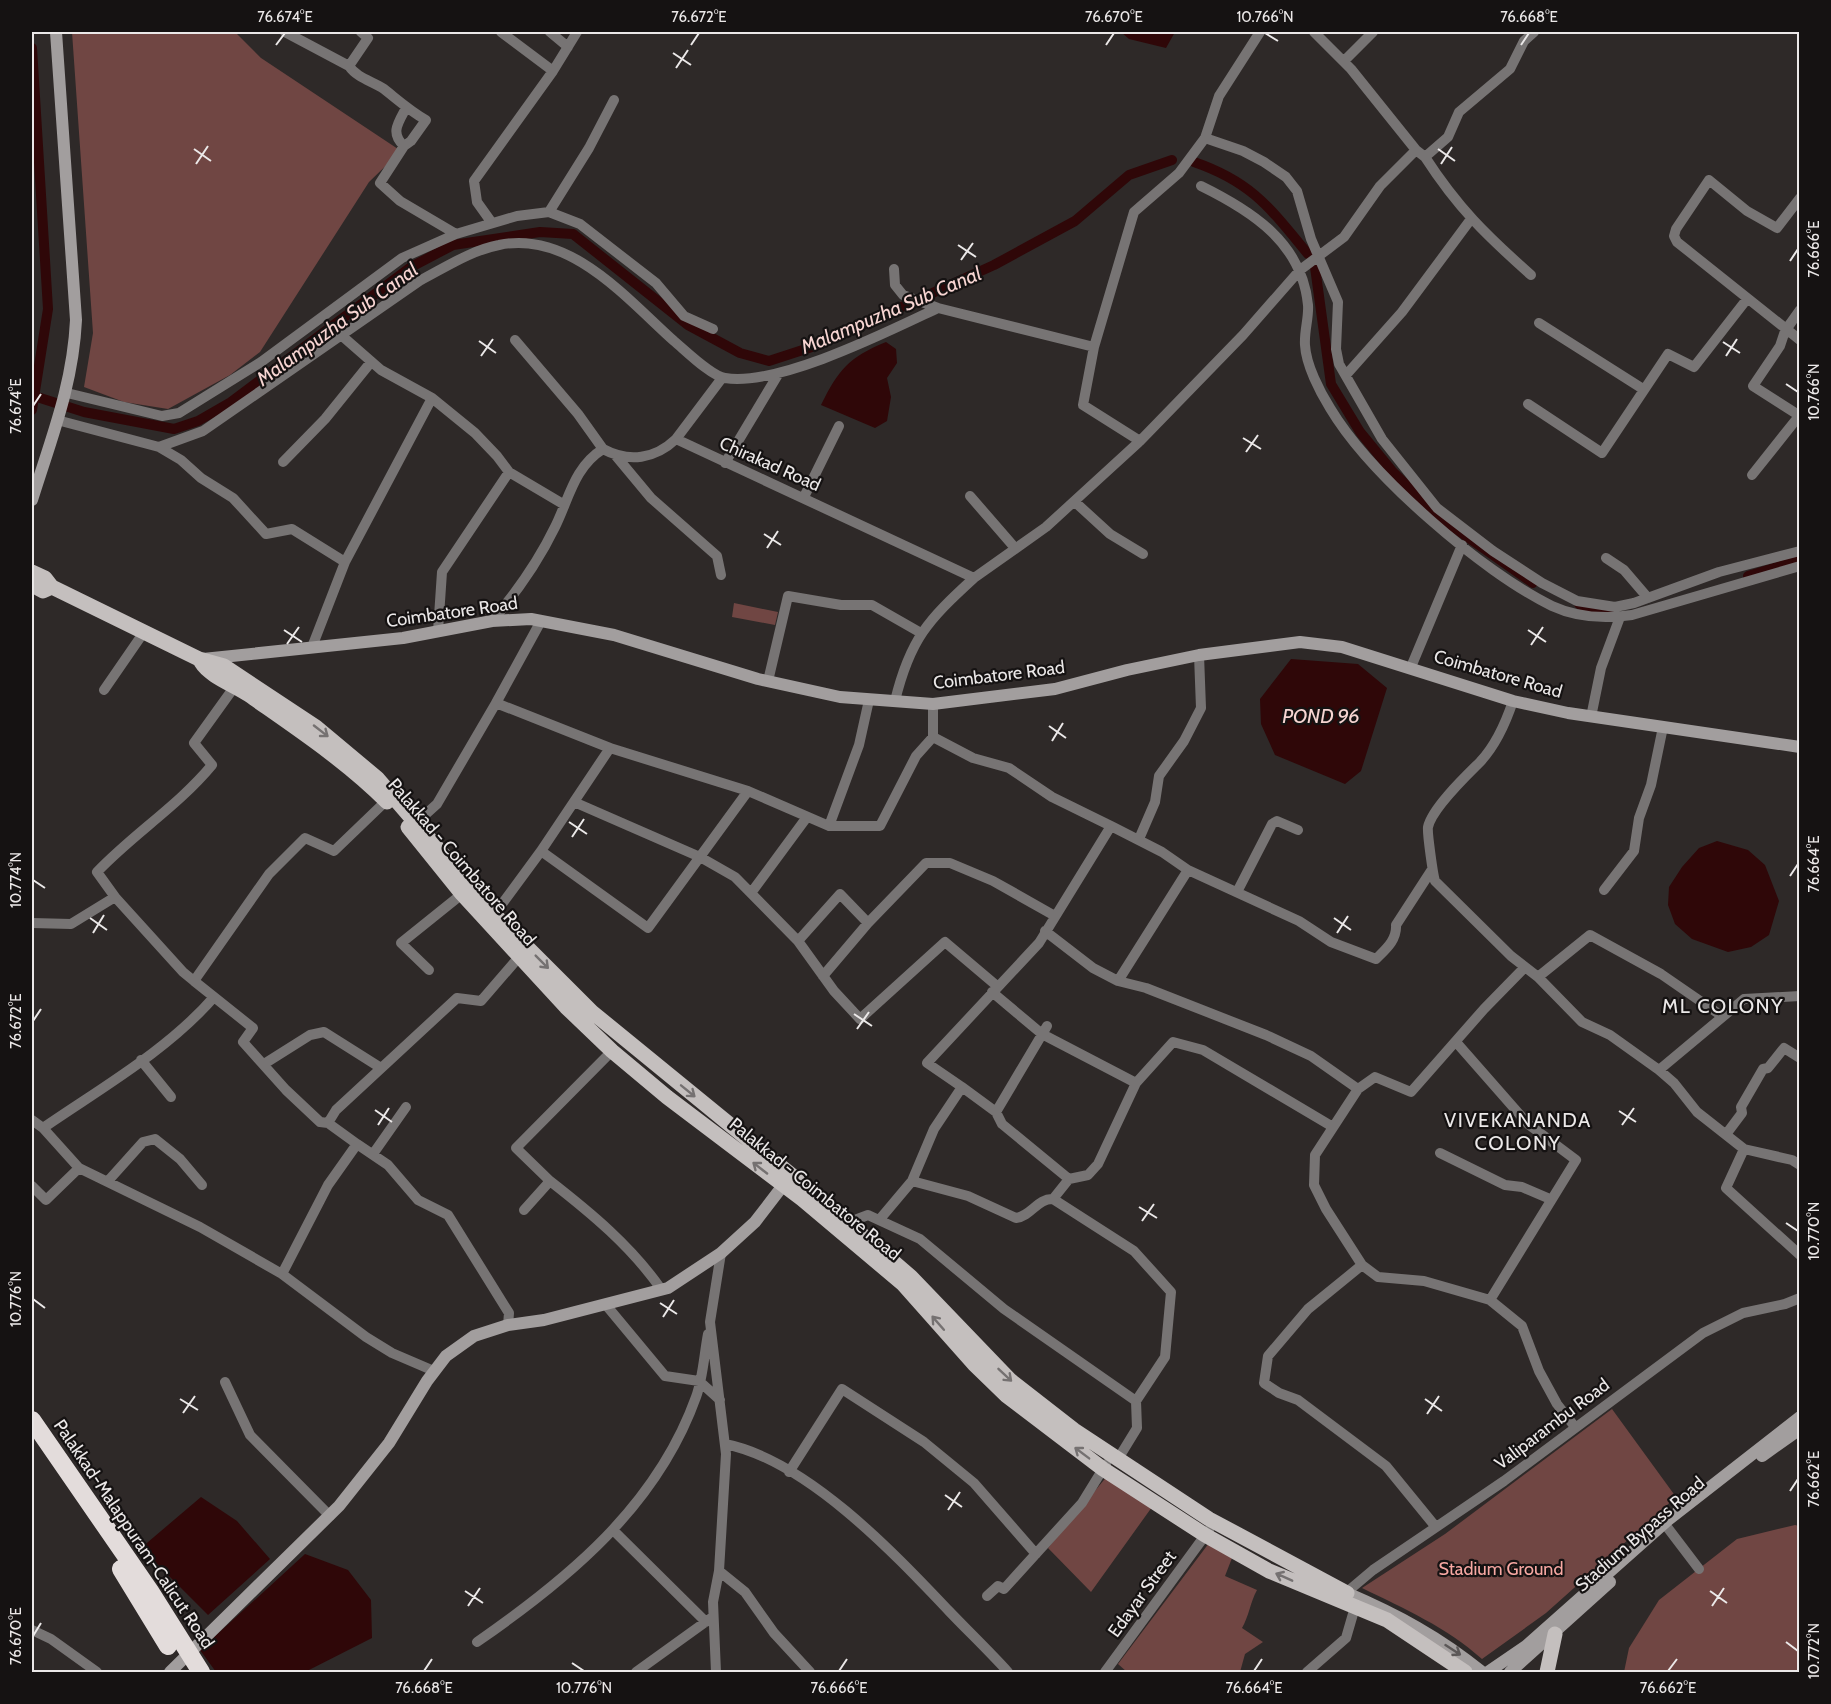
<svg xmlns="http://www.w3.org/2000/svg" width="1831" height="1704" font-family="Cabin,sans-serif">
<rect width="100%" height="100%" fill="#2e2928"/>
<path fill="#704643" d="M72,32H235L261,58L401,151L369,182L260,352L230,375L168,409L124,402L84,387L93,333Z
M734,603L778,612L775,625L732,617Z
M1612,1409L1676,1497L1546,1613L1482,1659C1446,1627 1405,1609 1362,1588L1445,1534Z
M1108,1475L1152,1507L1091,1592L1048,1548Z
M1795,1525L1799,1526V1672H1624L1629,1648L1659,1600L1737,1539Z
M1209,1543L1232,1558L1225,1576L1257,1590C1250,1603 1249,1616 1242,1628L1263,1642L1245,1654L1240,1672H1127L1118,1664Z"/>
<path fill="#2f0708" d="M1121,32H1175L1166,48L1129,39Z
M886,342L896,349L897,363L887,378L891,397L887,421L875,428L821,405C838,370 849,357 886,342Z
M1291,659L1358,664L1387,688L1361,771L1345,784L1275,755L1261,724L1260,699Z
M1717,841L1748,850L1765,865L1779,901L1769,935L1751,947L1728,952L1692,939L1675,924L1668,905L1669,887L1682,867L1699,848Z
M201,1497L237,1521L270,1559L208,1615L141,1548Z
M305,1554L348,1570L371,1600L372,1638L305,1672H216L200,1650Z"/>
<g fill="none" stroke-linecap="round" stroke-linejoin="round">
<path stroke="#2f0708" stroke-width="10" d="M32,48L48,309L32,410
M1194,162C1252,182 1270,208 1308,254
M1315,267L1331,384L1360,432L1392,471L1439,517L1533,583
M34,396L84,412L174,429L198,421L231,402L411,267L453,245L540,232L573,234L688,325L740,353L769,361L818,345L994,265L1075,221L1129,175L1172,160
M1748,576L1800,560
M1579,604L1597,611L1614,609"/>
<path stroke="#777474" stroke-width="10" d="M285,32L349,66C357,78 372,81 384,89C398,100 410,111 426,120L411,141L404,146L380,183L400,201L456,234
M501,32L553,71
M550,32L568,47
M1344,61L1373,32
M349,66L368,38L361,32
M1205,138L1243,151L1264,162L1286,177L1297,191L1311,239L1338,302L1336,349L1339,364L1382,439L1437,508L1493,551L1542,583L1577,601L1615,607L1634,603L1719,572L1800,551
M404,146C390,133 398,123 406,108
M1416,150L1425,157L1448,137L1459,112L1510,69L1524,41L1534,32
M1425,157C1458,208 1486,235 1531,275
M1201,186C1252,211 1302,243 1308,305C1309,318 1304,331 1305,345C1306,365 1320,392 1330,408C1370,475 1482,572 1552,606C1578,618 1605,619 1632,615L1800,566
M1800,198L1777,228L1747,211L1709,180L1676,229L1674,236L1677,242L1800,340
M549,212L589,148L614,100
M492,223L477,202L474,181L553,71L577,32
M894,269L895,285L903,295L938,308L1094,347L1083,405L1140,441
M1800,310L1785,331L1780,346L1753,386L1800,416
M1539,323L1643,389
M341,335L381,370L432,398L475,433L497,456L509,472L563,504
M515,340L578,414L603,449
M1094,347L1134,212L1179,173L1205,138L1219,96L1260,32
M1346,375L1402,312L1471,219
M67,393L162,416L179,413L261,362L402,258L456,234L517,216L549,212L580,224L656,283L684,316L713,329
M1528,404L1602,453L1668,354L1694,367L1747,299
M57,420L159,447L203,431L421,280C446,267 472,250 499,245C570,230 627,299 674,341C686,351 711,376 725,378C778,387 889,331 938,308
M676,439L722,378
M159,447L181,460L201,478L233,498L266,534L292,529L345,562L312,647
M616,456L651,498L717,556L721,575
M283,462L325,419L371,362
M725,463L779,373
M1752,475L1799,416
M970,496L1015,548
M804,497L839,426
M1075,502L1110,534L1143,554
M1606,558L1624,570L1648,598
M345,562L432,398
M974,578L1046,527L1140,441L1243,335L1300,270L1344,237L1380,186L1416,150L1351,69L1314,32
M492,621C516,593 539,560 555,527C569,499 574,467 603,449C629,463 655,459 676,439L974,578C928,620 910,639 895,701
M438,631L442,572L509,472
M1411,667L1462,545
M768,681L788,596L841,605H872L921,633
M104,690L144,632
M1513,701C1506,722 1496,745 1480,762C1467,775 1432,808 1428,827C1427,832 1433,875 1435,881L1511,956L1538,977L1582,1022L1610,1035L1659,1070L1674,1083L1697,1112L1744,1149L1726,1188L1800,1255
M496,703L541,621
M1591,717L1601,668L1620,617
M933,737V704
M748,791L829,826H880L916,756L933,737L973,758L1009,768L1052,797L1111,826
M574,802L700,857L735,877L798,941L834,991L860,1019L945,942L997,986
M417,822L437,804L496,703L610,748L541,851L491,919
M829,826L859,745L869,700
M1139,839L1155,802L1159,776L1184,741L1201,708L1199,655
M541,851L648,928L748,791L610,748
M1604,890L1634,851L1639,818L1651,785L1663,727
M1237,892L1272,824L1277,821L1298,830
M751,893L807,817
M115,897L97,872C133,834 178,806 212,765L194,743L235,686
M32,923L71,924L115,897L183,972L194,981
M1045,931L1093,968L1118,981L1146,988L1266,1035L1311,1056L1358,1089L1375,1077L1411,1092L1484,1009L1525,967
M798,941L840,894L868,923L926,863H950L993,881L1055,916
M429,970L401,943L462,894
M823,976L868,923
M1538,977L1590,935L1661,974L1722,1016
M1118,981L1188,870
M992,992L1042,1034L1136,1083
M1456,1042L1528,1124L1576,1160L1490,1300L1522,1326L1539,1371L1557,1404L1575,1427
M141,1060L171,1097
M264,1064L310,1035L324,1032L381,1068
M1659,1070L1744,999L1800,996
M962,1087L927,1063L1039,943L1111,826L1162,852L1188,870L1299,921L1331,942L1376,959C1386,949 1397,940 1396,925L1431,871
M1358,1089L1315,1155L1314,1185L1326,1209L1362,1265L1378,1277L1424,1281L1490,1300
M996,1112L1002,1124L1069,1179
M32,1120L43,1128L79,1168L200,1227L282,1274
M328,1123L320,1122L286,1090L243,1042L253,1028L194,981L269,874L305,838L334,851L386,801
M43,1128C101,1088 168,1050 214,997
M1727,1133L1742,1113L1741,1107L1763,1069L1768,1068L1784,1048L1800,1058
M357,1144L328,1123L336,1110L457,998L481,1001L519,957
M1744,1149L1792,1160L1800,1165
M1440,1153L1505,1185L1522,1187L1550,1199
M373,1154L406,1107
M108,1181L143,1142L155,1139L180,1159L202,1185
M550,1181C591,1213 631,1246 661,1289
M912,1181L934,1129L962,1087L996,1112L1047,1026
M32,1186L46,1200L79,1168
M1053,1199L1069,1179L1088,1175L1098,1164L1136,1083L1173,1042L1203,1050L1333,1127
M524,1210L550,1181L516,1148L612,1051
M880,1219L912,1181L968,1196L1016,1218C1031,1216 1038,1198 1053,1199L1134,1251L1171,1292L1165,1357L1136,1401
M844,1224L868,1215L920,1239L1004,1309L1136,1401L1137,1428L1118,1459
M1362,1265L1308,1309L1268,1356L1264,1383L1279,1393L1298,1400L1386,1466L1435,1526
M606,1305L665,1376L699,1381L720,1400
M434,1371L392,1353L366,1337L282,1274L328,1185L357,1144L388,1165L418,1200L448,1215L509,1313L508,1325
M225,1382L250,1435L330,1516
M725,1444C806,1460 893,1552 948,1610C968,1631 989,1651 1008,1672
M789,1472L842,1389L924,1442L974,1483L1036,1554
M1664,1523L1699,1569
M614,1531L706,1622
M719,1571L745,1592L774,1633L810,1672
M987,1596L998,1586L1004,1589L1082,1503L1106,1464
M1341,1597L1373,1570L1504,1481L1703,1333L1743,1313L1785,1304L1800,1298
M32,1630L51,1639L97,1672
M477,1642C568,1579 657,1506 696,1397C703,1378 704,1355 708,1334
M636,1672L711,1618
M716,1672L713,1602L719,1571L726,1454L710,1322L721,1253
M1105,1672L1209,1530
M1307,1672L1346,1638L1355,1607"/>
<path stroke="#a29e9e" stroke-width="12" d="M32,500C51,439 73,385 76,320L56,32
M203,659L403,638L492,621L531,619L614,635L758,679L840,697L933,704L1055,689L1127,670L1199,655L1300,642L1342,647L1513,701L1568,713L1800,747
M1762,1456L1800,1429
M1347,1593C1398,1615 1439,1637 1482,1672
M170,1672L339,1506L389,1443L427,1381L446,1356L474,1336L508,1325L544,1320L668,1288L721,1253L755,1222L788,1179
M1488,1672L1526,1646L1668,1520L1800,1417
M1510,1672L1610,1582"/>
<path stroke="#c4bfbe" stroke-width="15" d="M32,572L45,578L52,587L199,659L224,666L316,727L377,778L495,915L592,1012L816,1195L911,1277L1010,1380L1074,1430L1209,1519L1347,1593
M32,585L43,591L52,587
M201,662C210,677 235,685 249,695C296,728 346,761 387,802
M408,827L462,894L566,1007L612,1051L667,1097L802,1199L903,1284L974,1364L1007,1396L1103,1469L1205,1535L1269,1571L1387,1620L1465,1672
M1547,1672L1555,1634"/>
<path stroke="#e3dcdb" stroke-width="18" d="M32,1420L150,1591L201,1672
M121,1569L168,1646"/>
</g>
<defs><path id="oneway-shaft" d="M-6 0H5M1.5-3L5.5 0L1.5 3" fill="none" stroke-width="1.6" stroke-linecap="round" stroke-linejoin="round" transform="scale(1.5)"/></defs>
<g stroke="#757171">
<use href="#oneway-shaft" transform="translate(321 731) rotate(38)"/>
<use href="#oneway-shaft" transform="translate(542 962) rotate(45)"/>
<use href="#oneway-shaft" transform="translate(688 1091) rotate(39)"/>
<use href="#oneway-shaft" transform="translate(760 1168) rotate(-142)"/>
<use href="#oneway-shaft" transform="translate(938 1323) rotate(-131)"/>
<use href="#oneway-shaft" transform="translate(1005 1375) rotate(43)"/>
<use href="#oneway-shaft" transform="translate(1082 1453) rotate(-143)"/>
<use href="#oneway-shaft" transform="translate(1284 1577) rotate(-156)"/>
</g>
<use stroke="#5c5858" href="#oneway-shaft" transform="translate(1453 1650) rotate(33)"/>
<path fill="none" stroke="#ebe8e8" stroke-width="2" d="M1265,33L1278,41M276,45L285,33M691,45L699,33M1106,45L1114,33M1521,45L1529,33M673,53L691,65M676,68L688,50M194,149L211,161M1438,149L1455,161M196,164L208,146M1441,164L1452,147M958,245L976,257M961,260L973,243M1790,261L1798,249M479,341L496,353M1723,342L1740,353M481,356L493,339M1726,356L1737,339M1786,384L1798,392M33,406L41,394M1243,438L1261,449M1246,452L1258,435M764,534L781,545M767,548L778,531M284,630L302,642M1528,630L1546,642M287,644L299,627M1531,645L1543,627M1049,726L1066,738M1052,741L1063,723M569,822L587,834M572,837L584,819M1790,876L1798,864M33,880L45,888M90,918L107,930M1334,918L1351,930M93,933L104,915M1337,933L1348,916M854,1014L872,1026M33,1021L41,1009M857,1029L869,1012M375,1110L392,1122M1619,1111L1636,1122M378,1125L389,1108M1622,1125L1634,1108M1139,1207L1157,1218M1142,1221L1154,1204M1786,1223L1798,1231M33,1299L45,1308M660,1303L677,1314M663,1317L674,1300M180,1399L198,1410M1425,1399L1442,1411M183,1413L195,1396M1427,1414L1439,1396M1790,1491L1798,1479M945,1495L962,1507M948,1510L960,1492M465,1591L483,1603M1710,1591L1727,1603M468,1606L480,1588M1712,1606L1724,1588M33,1636L41,1623M1786,1642L1798,1651M572,1663L584,1671M424,1671L432,1659M839,1671L847,1659M1254,1671L1262,1659M1668,1671L1677,1659"/>
<g text-anchor="middle" stroke-width="4.5" stroke-linejoin="round" paint-order="stroke">
<g font-size="18" fill="#ebe8e8" stroke="#151212">
<text transform="translate(770 464) rotate(24)" y="6">Chirakad Road</text>
<text transform="translate(452 612) rotate(-8)" y="6">Coimbatore Road</text>
<text transform="translate(1498 674) rotate(16)" y="6">Coimbatore Road</text>
<text transform="translate(999 675) rotate(-7)" y="6">Coimbatore Road</text>
<text transform="translate(462 862) rotate(49)" y="6">Palakkad - Coimbatore Road</text>
<text transform="translate(815 1189) rotate(39)" y="6">Palakkad - Coimbatore Road</text>
<text transform="translate(1552 1424) rotate(-37)" y="6">Valiparambu Road</text>
<text transform="translate(134 1534) rotate(56)" y="6">Palakkad-Malappuram-Calicut Road</text>
<text transform="translate(1640 1534) rotate(-41)" y="6">Stadium Bypass Road</text>
<text transform="translate(1142 1594) rotate(-54)" y="6">Edayar Street</text>
</g>
<g font-size="18" fill="#f8a8a3" stroke="#151212">
<text x="1501" y="1575">Stadium Ground</text>
</g>
<g font-size="20" font-style="italic" fill="#f7d5d2" stroke="#151212">
<text transform="translate(891 310) rotate(-23)" y="7">Malampuzha Sub Canal</text>
<text transform="translate(337 324) rotate(-36)" y="7">Malampuzha Sub Canal</text>
<text x="1321" y="723">POND 96</text>
</g>
<g font-size="20" letter-spacing="1.5" fill="#ebe8e8" stroke="#151212">
<text x="1723" y="1013">ML COLONY</text>
<text x="1518" y="1127">VIVEKANANDA<tspan x="1518" dy="23">COLONY</tspan></text>
</g>
</g>
<rect width="1831" height="1704" fill="none" stroke="#151212" stroke-width="66"/>
<rect x="33" y="33" width="1765" height="1638" fill="none" stroke="#ebe8e8" stroke-width="2"/>
<g font-size="15" text-anchor="middle" fill="#ebe8e8">
<text x="285" y="22">76.674°E</text>
<text x="699" y="22">76.672°E</text>
<text x="1114" y="22">76.670°E</text>
<text x="1265" y="22">10.766°N</text>
<text x="1529" y="22">76.668°E</text>
<text transform="translate(1814 249) rotate(-90)" y="5">76.666°E</text>
<text transform="translate(1814 392) rotate(-90)" y="5">10.766°N</text>
<text transform="translate(16 406) rotate(-90)" y="5">76.674°E</text>
<text transform="translate(1814 864) rotate(-90)" y="5">76.664°E</text>
<text transform="translate(16 880) rotate(-90)" y="5">10.774°N</text>
<text transform="translate(16 1021) rotate(-90)" y="5">76.672°E</text>
<text transform="translate(1814 1231) rotate(-90)" y="5">10.770°N</text>
<text transform="translate(16 1299) rotate(-90)" y="5">10.776°N</text>
<text transform="translate(1814 1479) rotate(-90)" y="5">76.662°E</text>
<text transform="translate(16 1636) rotate(-90)" y="5">76.670°E</text>
<text transform="translate(1814 1651) rotate(-90)" y="5">10.772°N</text>
<text x="424" y="1693">76.668°E</text>
<text x="584" y="1693">10.776°N</text>
<text x="839" y="1693">76.666°E</text>
<text x="1254" y="1693">76.664°E</text>
<text x="1668" y="1693">76.662°E</text>
</g>
</svg>
